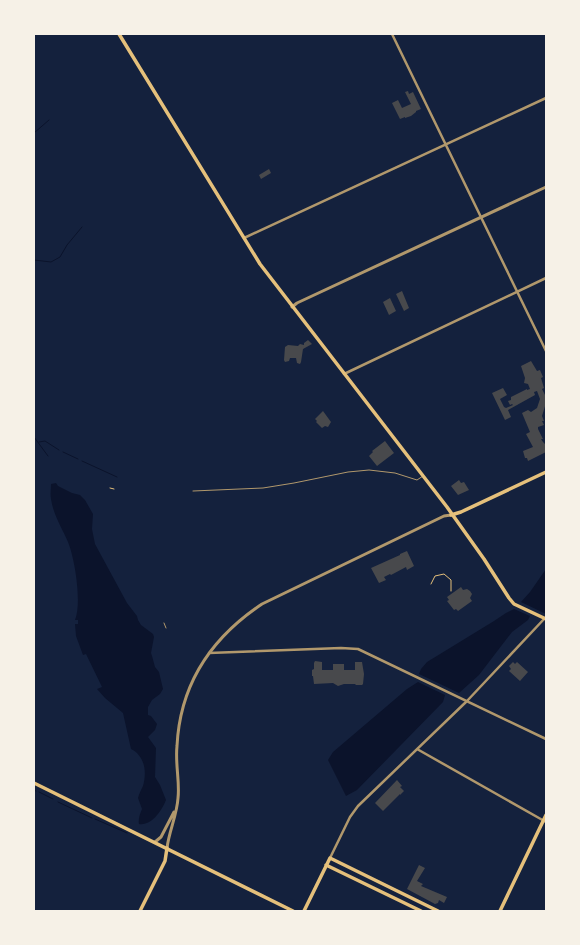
<svg xmlns="http://www.w3.org/2000/svg" width="580" height="945" font-family="Overpass,sans-serif">
<rect width="100%" height="100%" fill="#14213d"/>
<path fill="#0b132b" d="M56,483L58,486L72,493L80,495L85,500L93,514L92,529L95,544L127,603L137,616L138,620L141,625L153,634L154,637L151,653L152,656L155,667L159,672L163,689L160,694L152,700L148,707V715L151,716L157,724L155,730L148,737L156,748L155,777L160,785L166,800C162,810 152,826 139,824C138,819 140,814 142,809L138,798C139,794 141,790 143,786C147,772 145,756 131,749L123,713L105,698L97,689L102,687L86,654L83,655L76,636L75,624H78V620H75C82,603 75,559 68,542C62,528 53,514 51,499C50,494 51,489 51,484Z
M546,569V614L521,602L530,592Z
M514,609L530,616L528,620L512,632L479,675L459,693L419,674L421,669L427,662L494,621L506,613Z
M418,682L445,695L443,702L357,790L346,796L328,760L333,752L407,689Z"/>
<g fill="none" stroke-linecap="round" stroke-linejoin="round">
<path stroke="#0b132b" stroke-width="1" d="M34,133L49,120
M34,260L51,262L60,257L67,245L82,227
M34,437L48,456
M39,442L45,441L59,450
M63,452L78,459
M82,461L117,477
M34,790L36,791
M39,792L53,799
M58,802L92,818
M95,819L127,833"/>
</g>
<path fill="#48494c" d="M408,91L409,94L413,92L421,109L416,111V112L411,116L405,118V117L400,119L392,103L398,100L402,108L411,104L405,92Z
M269,169L271,173L261,179L259,175Z
M402,291L409,308L404,311L396,294Z
M390,298L396,311L389,315L383,302Z
M308,340L312,344L303,349L301,362L300,364L297,363L296,358H290L289,361L285,362L284,360L285,347L288,345L298,346L300,344L304,345V343Z
M531,361L537,371L540,370L543,377L541,378L544,388L542,389L546,397V403L542,416L544,421H542L544,425L538,427V429L543,439H541L543,442L546,445V452L528,461L527,458H525L523,451L533,447L526,434L530,432L522,413L528,410L531,412L537,408L540,399L537,391L534,392L535,395L508,410L511,417L505,420L492,393L503,388L507,395L500,399L504,407L506,408L513,405L512,404L510,405L508,401L511,400V397L527,389V390L530,389L528,384L524,383L525,378L521,366Z
M323,411L331,422L328,427L325,426L322,428L316,422L317,421L315,419Z
M385,441L394,453L377,466L369,456L373,452L372,451Z
M459,480L461,483L464,482L469,490L458,495L451,486Z
M407,551L414,566L407,570L406,567L391,575L390,574L384,577L386,580L379,583L371,568L400,555V554Z
M461,587L463,590L467,589L470,591L472,594L470,598L472,601L458,611L456,609L454,610L447,601L449,600L447,597Z
M315,661L322,662V670H333V664H344V670H355V662H362L364,674L363,684L362,685H356L355,684H344L338,686L333,683L314,684L313,676H312V670L314,669V663Z
M513,662L515,664L517,662L528,672L520,681L509,671L511,669L509,666Z
M397,780L402,786L400,787L404,791L400,795V794L383,811L375,803Z
M419,865L425,868L417,881L423,884L421,886L447,897L444,903L439,900L438,903L435,904L407,889Z"/>
<g fill="none" stroke-linecap="round" stroke-linejoin="round">
<path stroke="#e5c07b" stroke-width="1" d="M110,488L114,489
M431,584L435,576L444,574L451,580V591"/>
<path stroke="#b1986c" stroke-width="1" d="M193,491L263,488L294,483L348,472L369,470L395,473L417,480L423,476
M164,623L166,628"/>
<path stroke="#b1986c" stroke-width="2.5" d="M392,34L546,351
M244,238L546,98
M344,374L546,278
M209,653L341,648L358,649L546,739
M417,749L546,822
M330,858L350,817L358,806L467,701L545,618"/>
<path stroke="#b1986c" stroke-width="3" d="M292,307L297,303L546,187
M155,842L161,837L174,812
M167,848C169,831 177,815 178,798C180,782 175,764 177,746C180,684 211,638 262,604L444,516L451,515"/>
<path stroke="#e5c07b" stroke-width="3.5" d="M119,34L260,264L447,507L484,559L509,598L514,604L546,619
M451,515L461,512L546,472
M34,783L293,911
M326,865L421,911
M140,911L165,861L167,848
M304,911L330,858L438,911
M500,911L546,815"/>
</g>
<rect width="580" height="945" fill="none" stroke="#f6f1e7" stroke-width="70"/>
</svg>
